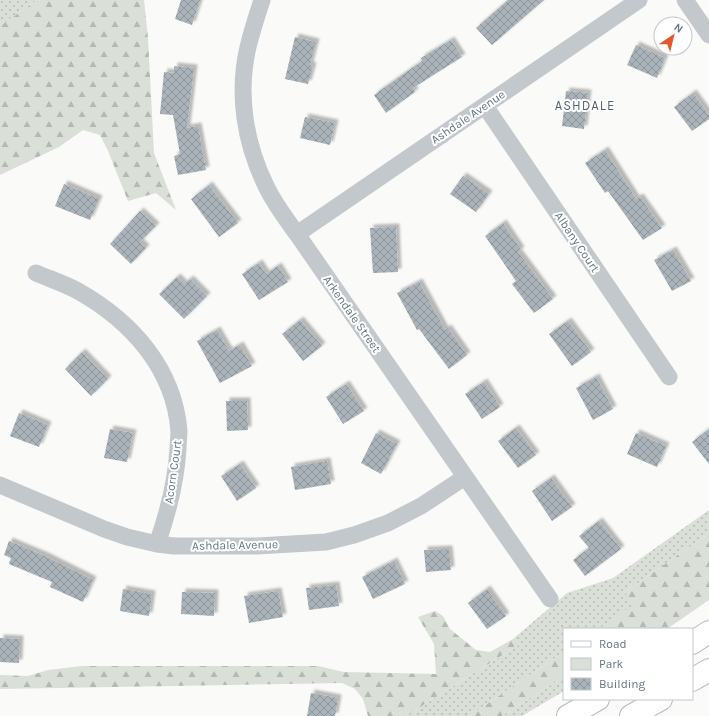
<svg xmlns="http://www.w3.org/2000/svg" width="709" height="716" font-family="Karla,sans-serif">
<defs>
<pattern id="green-dots" width="8" height="8" patternUnits="userSpaceOnUse"><rect width="8" height="8" fill="#dadfd7"/><path d="M2 2h.1M6 6h.1" fill="none" stroke="#b4b9b4" stroke-width="1.8" stroke-linecap="round"/></pattern>
<pattern id="forest-firs" width="22" height="20" patternUnits="userSpaceOnUse"><rect width="22" height="20" fill="#dadfd7"/><path d="M5 1l3.5 6h-7zM16 11l3.5 6h-7z" fill="#b4b9b4"/></pattern>
<pattern id="building-cross-hatch" width="8" height="8" patternUnits="userSpaceOnUse"><rect width="8" height="8" fill="#aab3b9"/><path d="M0 0l8 8M0 8l8-8" fill="none" stroke="#8e969c"/></pattern>
<filter id="shadow"><feDropShadow dx="3.5" dy="-3.5" stdDeviation="1" flood-color="#0004"/></filter>
</defs>
<rect width="100%" height="100%" fill="#fafaf8"/>
<path fill="url(#green-dots)" d="M0,0H37L0,26Z
M709,510V533L625,592L634,605L598,629H564V652L469,716H406L520,644L513,639L567,593L613,578Z
M564,676V691L522,716H502Z"/>
<path fill="url(#forest-firs)" d="M37,0H144L148,38L154,153L176,210L156,193L128,201L108,151L100,135L83,130L59,147L0,175V26Z
M709,533V600L667,629H598L633,605L625,592Z
M435,611L443,616L450,629L476,650L490,652L513,639L520,644L406,716H368L363,699L355,689L342,683L0,689V675L28,676L48,670L82,666H318L344,672L436,674L434,644L418,617Z
M564,652V676L502,716H469Z"/>
<path fill="url(#building-cross-hatch)" filter="url(#shadow)" d="M181,0H200L192,25L175,19Z
M508,0H544L492,45L476,28Z
M295,37L316,42L310,65L313,66L308,84L285,79Z
M451,40L462,57L413,88L415,92L386,113L374,95L422,61L421,58Z
M636,45L665,58L657,78L627,65Z
M174,66L194,68L187,128L198,126L206,170L178,175L174,156L180,154L173,115L160,114L164,72L174,73Z
M566,91L588,93L584,129L562,126Z
M693,93L709,115V119L692,131L674,107Z
M305,117L335,123L330,145L300,138Z
M605,150L636,199L640,197L662,228L643,240L608,191L605,193L585,163Z
M463,176L489,194L476,212L450,194Z
M64,184L99,199L90,220L55,206Z
M209,185L238,223L219,237L191,199Z
M140,211L156,226L140,242L146,248L131,264L110,244Z
M503,223L521,250L518,252L553,299L534,313L512,284L516,281L485,236Z
M396,227L398,272L373,273L370,228Z
M673,250L691,281L672,291L654,260Z
M259,263L266,274L278,266L288,282L259,300L242,274Z
M177,277L184,284L190,279L207,296L184,319L159,294Z
M419,282L445,330L448,328L467,355L449,369L419,329L417,330L397,293Z
M300,320L322,346L303,361L282,334Z
M568,321L591,352L572,366L549,334Z
M217,330L229,351L240,345L252,366L220,383L197,341Z
M82,352L108,379L91,396L65,369Z
M596,377L613,409L593,420L576,388Z
M484,382L500,407L482,419L465,394Z
M346,384L364,411L343,424L326,397Z
M226,401H247L248,430L227,431Z
M19,413L48,425L39,447L10,436Z
M516,428L536,455L518,468L498,441Z
M110,429L133,433L127,462L104,458Z
M709,429V464L692,442Z
M376,433L397,444L381,474L361,463Z
M636,433L666,446L657,467L627,454Z
M327,461L331,484L295,490L291,467Z
M240,464L256,488L237,501L221,476Z
M551,478L572,507L552,521L532,491Z
M599,521L621,549L585,576L573,560L589,548L579,536Z
M9,541L45,556L93,580L83,602L50,587L52,582L9,564L11,558L4,555Z
M449,549L451,570L426,572L424,550Z
M394,561L405,584L373,599L362,577Z
M336,585L339,606L309,610L306,588Z
M123,589L152,594L149,616L120,611Z
M487,589L506,616L487,629L468,603Z
M278,591L283,617L249,623L244,596Z
M182,592L215,593L214,616L181,614Z
M0,638L20,639L19,663L0,662Z
M311,693L338,698L335,716H307Z"/>
<g fill="none" stroke-linecap="round" stroke-linejoin="round">
<defs>
<path id="secondary" d="M692,643L709,632
M692,680L709,670
M568,716L598,699
M631,716L661,699"/>
</defs>
<use href="#secondary" stroke="#b3babf" stroke-width="24"/>
<path stroke="#c3c8cc" stroke-width="17" d="M262,0C257,15 252,31 248,47C237,94 245,143 266,186C274,203 286,219 297,234L550,599
M685,0L709,35
M485,106L669,377
M297,234L639,0
M36,273C50,279 65,284 78,291C131,321 174,368 179,431C179,437 178,443 178,449C176,482 168,513 157,544
M0,485L104,529L127,537L157,544L174,546H257L326,542L354,535L388,523L421,506L465,477"/>
<use href="#secondary" stroke="#fff" stroke-width="22"/>
</g>
<g text-anchor="middle" stroke-width="4" stroke-linejoin="round" paint-order="stroke">
<g font-size="12" fill="#657683" stroke="#fff">
<text transform="translate(468 117) rotate(-34)" y="4">Ashdale Avenue</text>
<text transform="translate(577 242) rotate(56)" y="4">Albany Court</text>
<text transform="translate(352 314) rotate(55)" y="4">Arkendale Street</text>
<text transform="translate(173 472) rotate(-82)" y="4">Acorn Court</text>
<text transform="translate(235 545) rotate(-1)" y="4">Ashdale Avenue</text>
</g>
<g font-size="13" letter-spacing="1" fill="#57646e" stroke="#fff">
<text x="585" y="110">ASHDALE</text>
</g>
</g>
<rect x="563" y="628" width="130" height="72" fill="#ffffff" stroke="#c1c8cd"/>
<rect x="571" y="641" width="20" height="6" fill="#ffffff" stroke="#c1c8cd"/>
<text x="599" y="648" font-size="12" fill="#657683">Road</text>
<rect x="571" y="658" width="20" height="12" fill="#dadfd7" stroke="#c1c8cd"/>
<text x="599" y="668" font-size="12" fill="#657683">Park</text>
<rect x="571" y="678" width="20" height="12" fill="url(#building-cross-hatch)" stroke="#c1c8cd"/>
<text x="599" y="688" font-size="12" fill="#657683">Building</text>
<g transform="translate(673 36) rotate(35)"><circle r="19" fill="#ffffff" stroke="#c1c8cd"/>
<path d="M0-3L7 15L0 10L-7 15Z" fill="#e4572e"/>
<text y="-6" font-size="11" font-weight="bold" text-anchor="middle" fill="#657683">N</text>
</g>
</svg>
